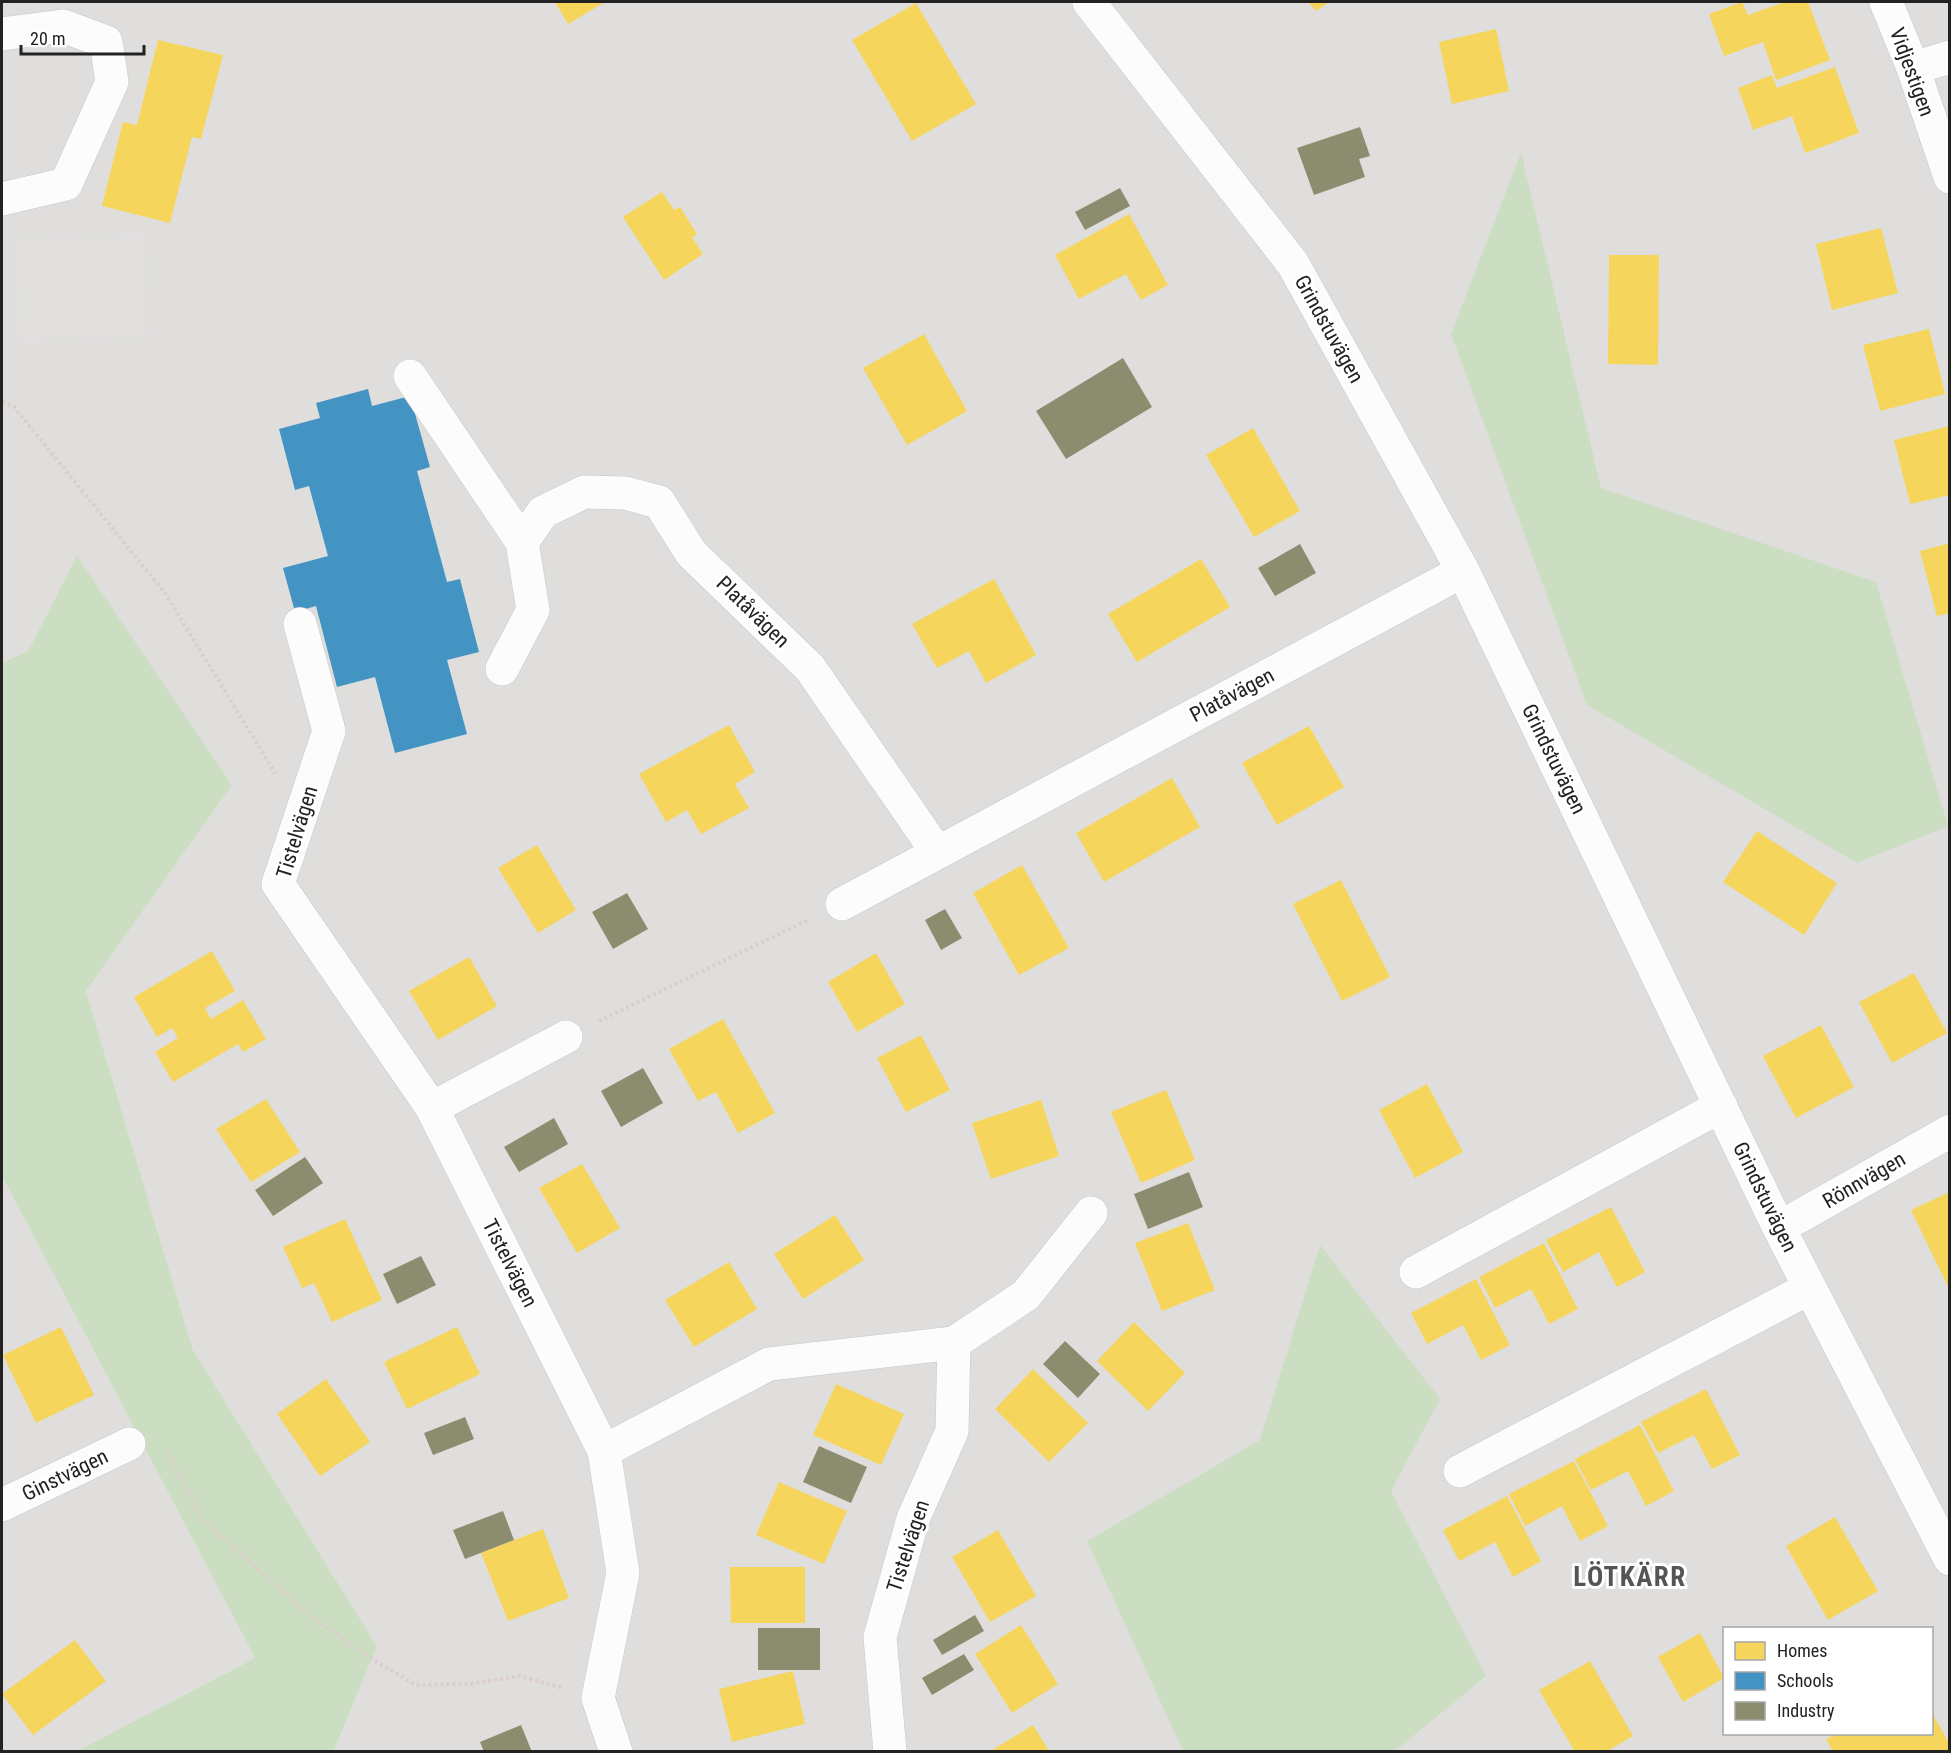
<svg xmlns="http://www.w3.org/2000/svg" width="1951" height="1753" font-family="'Roboto Condensed',sans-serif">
<rect width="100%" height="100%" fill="#f0eeeb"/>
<path fill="#dfdedc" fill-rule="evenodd" d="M2,2H1949V1751H334L377,1646L193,1350L86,991L232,785L77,557L28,651L2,663ZM1724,1628H1932V1734H1724Z
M2,1176L255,1658L77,1751H2Z"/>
<path fill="#cbdec1" d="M1521,153L1601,488L1876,582L1948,826L1857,863L1587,705L1451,334Z
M77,556L232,785L86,991L193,1350L377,1646L334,1751H77L255,1658L2,1176V663L28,651Z
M1320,1245L1440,1399L1391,1491L1486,1676L1395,1751H1183L1087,1541L1260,1440Z"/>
<path fill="#e0dfde" d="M145,234L147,340L17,342L15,236Z"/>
<path fill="#f6d55c" d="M555,2H605L568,24Z
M1308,2H1329L1316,11Z
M1742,2L1748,15L1785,2H1808L1830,60L1776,80L1763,42L1724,56L1709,14Z
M916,3L976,104L912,141L852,40Z
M1496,29L1509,91L1452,104L1439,42Z
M158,40L223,55L201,139L192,137L170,223L102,206L123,122L137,125Z
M1835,67L1859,133L1805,153L1792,116L1753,130L1738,88L1772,75L1777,88Z
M662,192L674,210L680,207L697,234L692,237L703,254L664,280L623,217Z
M1129,214L1168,285L1141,300L1126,274L1079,299L1055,255Z
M1881,228L1898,293L1832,310L1816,244Z
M1609,255H1659L1658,365L1608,364Z
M1929,329L1945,394L1880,411L1863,345Z
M924,334L967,411L907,445L863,368Z
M1950,426V495L1910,504L1894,440Z
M1253,428L1300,511L1254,537L1206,455Z
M1950,543V613L1937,616L1920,551Z
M1201,559L1230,607L1137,662L1108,614Z
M994,579L1036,655L986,683L969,651L937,668L912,624Z
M729,725L755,772L735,784L749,808L701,834L687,810L666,822L639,774Z
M1309,726L1344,787L1277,825L1242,763Z
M1172,778L1200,827L1104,882L1076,833Z
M1757,831L1837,883L1804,935L1723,882Z
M537,845L576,910L538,933L498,868Z
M1022,865L1069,948L1019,975L973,893Z
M1341,880L1390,977L1342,1001L1293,904Z
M212,951L235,991L205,1008L211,1019L243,1000L266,1039L243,1052L238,1044L173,1082L155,1052L178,1038L172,1028L157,1037L134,997Z
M876,953L905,1004L857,1032L828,982Z
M469,957L497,1006L438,1040L409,991Z
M1914,973L1947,1033L1892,1063L1859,1002Z
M723,1019L775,1113L738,1133L716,1092L698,1101L669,1049Z
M1821,1025L1854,1087L1796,1118L1763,1056Z
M921,1035L950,1090L906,1112L877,1058Z
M1427,1084L1463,1152L1415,1178L1379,1110Z
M1166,1090L1195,1160L1141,1183L1111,1112Z
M266,1099L300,1152L251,1182L216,1129Z
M1041,1100L1059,1156L991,1179L972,1123Z
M582,1164L620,1228L577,1253L539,1188Z
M1950,1192V1291L1911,1210Z
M1611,1207L1645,1272L1617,1287L1599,1252L1563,1272L1546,1240Z
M835,1215L864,1260L803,1299L774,1254Z
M345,1219L382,1300L332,1322L314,1283L302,1288L283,1247Z
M1188,1223L1215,1290L1162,1311L1135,1243Z
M1544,1243L1578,1309L1549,1324L1531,1289L1495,1308L1479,1277Z
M729,1262L757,1309L694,1347L665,1300Z
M1476,1279L1510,1345L1481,1360L1463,1325L1427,1344L1411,1313Z
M1134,1322L1185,1373L1148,1411L1097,1361Z
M61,1327L94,1395L36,1423L3,1355Z
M457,1327L480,1374L407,1409L384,1362Z
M1033,1369L1088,1423L1049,1462L995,1409Z
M326,1379L370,1442L320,1476L277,1414Z
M836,1384L904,1414L881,1465L813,1435Z
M1706,1389L1740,1455L1712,1469L1694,1435L1658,1453L1641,1422Z
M1640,1425L1674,1491L1646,1506L1628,1471L1591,1490L1575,1459Z
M1574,1461L1608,1526L1580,1541L1562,1506L1525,1526L1509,1494Z
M779,1482L847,1511L824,1564L756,1535Z
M1507,1496L1541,1561L1513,1577L1495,1542L1459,1561L1443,1530Z
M1835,1517L1878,1591L1828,1620L1786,1546Z
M543,1529L569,1598L508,1621L481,1553Z
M998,1530L1036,1596L990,1622L952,1557Z
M730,1567H805V1623H731Z
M1021,1625L1058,1684L1012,1713L975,1654Z
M1700,1633L1724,1678L1683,1702L1658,1657Z
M75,1640L106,1681L33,1735L2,1694Z
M1590,1661L1633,1736L1606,1752H1575L1539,1690Z
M793,1671L805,1724L732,1742L719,1689Z
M1932,1713L1950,1745V1752H1833L1826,1739L1836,1734H1932Z
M1033,1725L1050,1752H989Z"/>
<path fill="#4393c3" d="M368,389L372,406L410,396L430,467L417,471L447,582L460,579L479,652L447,660L467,734L395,753L375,677L337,687L316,606L295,612L283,568L328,556L309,486L295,490L279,429L320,418L316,403Z"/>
<path fill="#8c8c6e" d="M1360,127L1370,156L1359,159L1365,177L1314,195L1297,148Z
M1120,188L1130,206L1085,230L1075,212Z
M1123,358L1152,407L1066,459L1036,411Z
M1300,544L1316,573L1275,596L1258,568Z
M627,893L648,929L613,949L592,912Z
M945,909L962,938L941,950L925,920Z
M643,1068L663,1103L621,1127L601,1091Z
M554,1118L568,1144L519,1172L504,1147Z
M305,1157L323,1183L273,1216L255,1190Z
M1189,1172L1203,1207L1148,1229L1134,1194Z
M421,1256L436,1285L397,1304L383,1274Z
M1065,1341L1100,1374L1078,1398L1043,1364Z
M465,1417L474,1439L433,1455L424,1433Z
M819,1446L867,1467L851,1503L803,1482Z
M503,1511L514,1540L465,1559L453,1530Z
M975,1615L984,1631L942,1655L933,1640Z
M758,1628H820V1670H758Z
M964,1654L974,1670L932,1695L922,1678Z
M521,1725L532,1752H484L480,1742Z"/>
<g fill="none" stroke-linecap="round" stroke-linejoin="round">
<defs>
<path id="minor" d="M1089,2L1293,264L1463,571L1779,1228L1950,1559
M1886,2L1913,68L1950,177
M2,34L63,26L106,42L112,82L66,184L2,199
M1913,68L1950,57
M410,376L522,542L533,610L502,669
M522,542L543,512L584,492L625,493L659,502L691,553L810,668L937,852
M300,624L329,731L278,884L432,1108L604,1451L623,1573L598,1698L616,1752
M842,904L1463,571
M432,1108L566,1037
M1779,1228L1950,1131
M1416,1272L1721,1106
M604,1451L769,1364L954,1343L1026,1295L1091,1213
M1460,1471L1810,1288
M2,1505L129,1444
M890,1752L880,1637L913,1519L952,1431L954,1343"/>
</defs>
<use href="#minor" stroke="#c9c8c7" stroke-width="34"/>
<path stroke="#dccecd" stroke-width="4" stroke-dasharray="3 3" stroke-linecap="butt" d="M2,402L14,407L165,593L275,773
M599,1021L808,920
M166,1452L205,1522L312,1617L372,1659L416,1685L469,1684L520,1676L563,1688"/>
<use href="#minor" stroke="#fdfcfc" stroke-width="33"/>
</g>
<g text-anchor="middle" stroke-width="6" stroke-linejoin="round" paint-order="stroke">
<g font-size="21" fill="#222" stroke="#fff">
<text transform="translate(1912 72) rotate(70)" y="7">Vidjestigen</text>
<text transform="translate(1329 329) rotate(61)" y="7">Grindstuvägen</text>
<text transform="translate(753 612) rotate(44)" y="7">Platåvägen</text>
<text transform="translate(1232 695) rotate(-28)" y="7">Platåvägen</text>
<text transform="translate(1554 759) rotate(64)" y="7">Grindstuvägen</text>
<text transform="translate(297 832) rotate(-73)" y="7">Tistelvägen</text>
<text transform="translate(1864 1180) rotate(-30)" y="7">Rönnvägen</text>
<text transform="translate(1765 1197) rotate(64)" y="7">Grindstuvägen</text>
<text transform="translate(510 1263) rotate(63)" y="7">Tistelvägen</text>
<text transform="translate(65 1475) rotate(-26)" y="7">Ginstvägen</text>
<text transform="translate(908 1546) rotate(-72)" y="7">Tistelvägen</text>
</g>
<g font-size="27" font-weight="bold" letter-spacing="1.5" fill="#555" stroke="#fff">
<text x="1630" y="1586">LÖTKÄRR</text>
</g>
</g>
<rect width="1951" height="1753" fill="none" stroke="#222222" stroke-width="6"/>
<rect x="1723" y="1627" width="210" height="108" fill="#ffffff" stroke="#a7a7a7" stroke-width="1.5"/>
<rect x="1735" y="1642" width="30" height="18" fill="#f6d55c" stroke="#a7a7a7" stroke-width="1.5"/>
<text x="1777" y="1657" font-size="18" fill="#222222">Homes</text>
<rect x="1735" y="1672" width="30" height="18" fill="#4393c3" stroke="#a7a7a7" stroke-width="1.5"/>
<text x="1777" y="1687" font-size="18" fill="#222222">Schools</text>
<rect x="1735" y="1702" width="30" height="18" fill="#8c8c6e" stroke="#a7a7a7" stroke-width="1.5"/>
<text x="1777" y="1717" font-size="18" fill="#222222">Industry</text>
<path d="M21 45v9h123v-9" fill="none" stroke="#222222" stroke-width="3"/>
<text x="30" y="45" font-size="18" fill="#222222" stroke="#ffffff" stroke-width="4.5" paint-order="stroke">20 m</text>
</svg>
